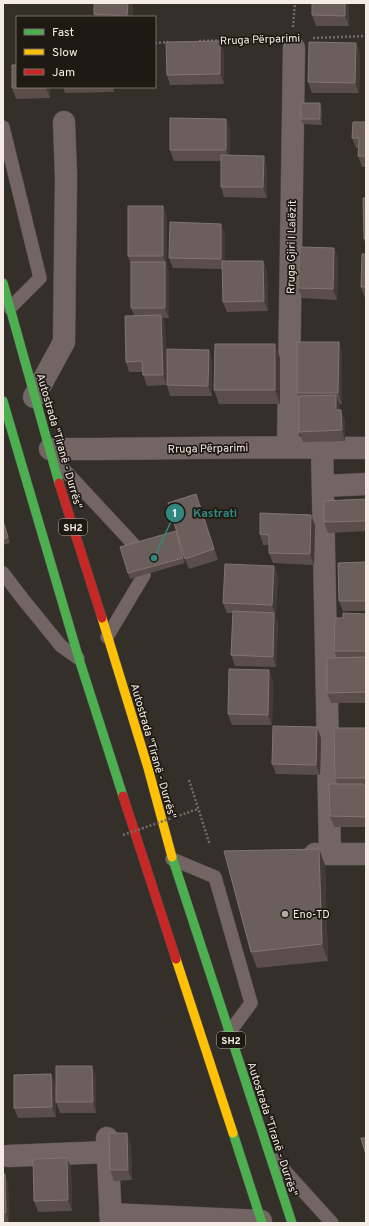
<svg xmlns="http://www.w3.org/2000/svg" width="369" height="1226" font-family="Overpass,sans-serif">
<rect width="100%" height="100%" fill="#352f29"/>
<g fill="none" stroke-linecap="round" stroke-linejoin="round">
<defs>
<path id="lane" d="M3,127L40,278L10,308
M57,462L137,548
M3,573L22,598L61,646L78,658
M107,637L144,575
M172,859L215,877L251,1003L229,1033
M275,1160L332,1223"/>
<path id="street" d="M34,397L64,342L66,176L64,122
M288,447L294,48
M322,447L330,854
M50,449C155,449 261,446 366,448
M323,486L366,484
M315,854H366
M107,1138L111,1223
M8,1156L108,1152
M110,1214L261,1221"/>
<path id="fast" d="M3,283L59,483
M3,401L79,659L123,796
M172,857L292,1223
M233,1133L262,1223"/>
<path id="slow" d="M102,618L148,768L172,857
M176,959L233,1133"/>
<path id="jam" d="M59,483L102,618
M123,796L176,959"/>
</defs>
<use href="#lane" stroke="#534d48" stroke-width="14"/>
<use href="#street" stroke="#534d48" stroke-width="23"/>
<use href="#fast" stroke="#534d48" stroke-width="10"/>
<use href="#slow" stroke="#534d48" stroke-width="10"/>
<use href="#jam" stroke="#534d48" stroke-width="10"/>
<path stroke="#756a69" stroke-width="2.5" stroke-dasharray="2 2" stroke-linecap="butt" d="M293,27L295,3
M313,38L366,36
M199,41L274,39
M155,43L168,42
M189,780L210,845"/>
<use href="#lane" stroke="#736564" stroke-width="13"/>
<use href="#street" stroke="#736564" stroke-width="22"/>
<use href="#fast" stroke="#4caf50" stroke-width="9"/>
<use href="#slow" stroke="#ffc107" stroke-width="9"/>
<use href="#jam" stroke="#c62828" stroke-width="9"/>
<path stroke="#756a69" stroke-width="2.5" stroke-dasharray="2 2" stroke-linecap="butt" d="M123,835L198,809"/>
</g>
<path fill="#5a4e4b" d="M94,3L133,17H95L94,14Z
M312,3H349V26H316L312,15Z
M356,43L360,53L359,93H312L308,82Z
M224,51V84L170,85L167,75Z
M17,87H50V98L16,99L12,88Z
M63,87H114V92L65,93Z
M320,103L322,109V125L303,124L301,119Z
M226,119L230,129V155L267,166V198L224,197L221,187V161H174L170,150Z
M366,122V167H362L358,156V148H356L352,138Z
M366,198V246L364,239Z
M163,206L167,217V266H166L169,272V318H163L165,325L166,385L147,386L143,375V372H129L126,362L134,315L131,308V265L128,256Z
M225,234V261H263L267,271L268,311L227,312L223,302V269L173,268L169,258Z
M334,248L338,258L337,300L302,298L298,288Z
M366,254V298H365L361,287Z
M339,342L342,352V404H339L340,410L345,420V441L303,442L299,432V398L297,393Z
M280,358V404H219L214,390Z
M212,360V396H170L167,385Z
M366,499V531L328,533L324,522Z
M200,504L218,560L189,569L185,559Z
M311,515L315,525L314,565L273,563L269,553V545H263L260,534Z
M3,520L10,543L3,545Z
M176,531L185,563L130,579L128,573Z
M366,562V611H343L339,601Z
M274,566L278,577L275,615L278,623L276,667L235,666L231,655L233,613H227L223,603Z
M366,614V703H331L327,693L337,658L334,651L343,618Z
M273,680L272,725H232L228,714Z
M366,728V827H334L330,816L337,784L335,778Z
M321,738L320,775L276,774L272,764Z
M319,849L325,865L328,961L257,968L251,952Z
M51,1074L55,1084L56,1117L18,1118L14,1108Z
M96,1076V1113H60L56,1102Z
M131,1144L132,1180L114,1181L110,1170Z
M67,1158L71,1168L72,1211L38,1212L34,1201Z
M3,1174H5L8,1184L9,1223H3Z"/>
<path fill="#443a36" d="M128,3H133V17H128L127,16Z
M345,3H349V26L345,16Z
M220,41L224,51V84L220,74Z
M356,43L360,53L359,93L355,83Z
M46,87H50V98L46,88Z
M112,87H114V92Z
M320,103L322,109V125L320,119Z
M226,119L230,129V161L226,150Z
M264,156L267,166V198L263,187Z
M163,206L167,217V266L163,256Z
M221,224L225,234V270L221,259Z
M334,248L338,258L337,300L333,289Z
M263,261L267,271L268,311L264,301Z
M165,262L169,272V318L165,308Z
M161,315L165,325L166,385L163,375Z
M339,342L342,352V404L338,393Z
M275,344L280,358V404L275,390Z
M209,350L212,360V396L208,386Z
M336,395L340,405V420L336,410Z
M341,410L345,420V441L342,430Z
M196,494L200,504L218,560L214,549Z
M311,515L315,525L314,565L310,554Z
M176,531L178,537L185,563L183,558Z
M274,566L278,577L276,616L272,605Z
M274,613L278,623L276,667L273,657Z
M269,670L273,680L272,725L268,715Z
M317,727L321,738L320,775L316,765Z
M319,849L325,865L328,961L322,944Z
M92,1066L96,1076V1113L93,1102Z
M51,1074L55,1084L56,1117L52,1107Z
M127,1133L131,1144L132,1180L128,1170Z
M67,1158L71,1168L72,1211L68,1200Z
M5,1174L8,1184L9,1223L6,1213Z"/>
<path fill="#6a5f5b" stroke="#807571" d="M94,3H128L127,16L94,14Z
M312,3H345V16L312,15Z
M220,41V74L167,75L166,42Z
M309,42L356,43L355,83L308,82Z
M12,65H17V87H46V88H12Z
M301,103H320V119H301Z
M170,118L226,119V150H170Z
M353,122H366V156H358L359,138H352Z
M221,155L264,156L263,187H221Z
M363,198H366V239H364Z
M128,206H163V256H128Z
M170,222L221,224V259L169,258Z
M300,247L334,248L333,289L298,288Z
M362,254H366V287H361Z
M222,261H263L264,301L223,302Z
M131,262H165V308H131Z
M161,315L163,375H143L142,361L126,362L125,316Z
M297,342H339L338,393H297Z
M215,344H275V390H214Z
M167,349L209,350L208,386L167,385Z
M336,395V410H341L342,430L299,432V396Z
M196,494L214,549L185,559L168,503Z
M366,499V521L324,522V501Z
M260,513L311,515L310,554L269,553V535L260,534Z
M3,521L8,537L3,539Z
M176,531L183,558L128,573L120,547Z
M366,562V601H339L338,563Z
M225,564L274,566L272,605L223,603Z
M233,611L274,613L273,657L231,655Z
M343,613L366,614V651H334L335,618H343Z
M366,657V692L327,693V658Z
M229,669L269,670L268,715L228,714Z
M273,726L317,727L316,765L272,764Z
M334,728H366V778H335Z
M329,784H363L366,787V817L330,816Z
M319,849L322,944L251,952L224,851Z
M56,1066H92L93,1102H56Z
M51,1074L52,1107L14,1108V1075Z
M109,1133H127L128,1170H110Z
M361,1138H366V1155Z
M67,1158L68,1200L34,1201L33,1159Z
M3,1174H5L6,1213H3Z"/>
<circle fill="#b2aaa3" stroke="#1e1913" stroke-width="1.5" cx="285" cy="914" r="4"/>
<g text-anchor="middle" stroke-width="3.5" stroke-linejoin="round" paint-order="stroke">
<g fill="#1e1913" stroke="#b4ada6" stroke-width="1">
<rect x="59" y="519" width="28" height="16" rx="3"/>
<rect x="217" y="1032" width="28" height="16" rx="3"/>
</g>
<g font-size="10" font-weight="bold" fill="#f5ede5">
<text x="73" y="531">SH2</text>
<text x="231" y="1044">SH2</text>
</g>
<g font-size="11" fill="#f5ede5" stroke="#1e1913">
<text transform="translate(260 39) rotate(-2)" y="4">Rruga Përparimi</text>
<text transform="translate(291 247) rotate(-89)" y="4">Rruga Gjiri I Lalëzit</text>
<text transform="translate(60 441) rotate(74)" y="4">Autostrada "Tiranë - Durrës"</text>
<text transform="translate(208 448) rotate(-1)" y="4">Rruga Përparimi</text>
<text transform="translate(154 751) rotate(74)" y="4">Autostrada "Tiranë - Durrës"</text>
<text transform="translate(273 1129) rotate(72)" y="4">Autostrada "Tiranë - Durrës"</text>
</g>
<g font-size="11" fill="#f5ede5" stroke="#1e1913" text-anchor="start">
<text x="293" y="918">Eno-TD</text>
</g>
</g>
<path fill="none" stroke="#328880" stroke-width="1.5" d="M154 558L175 513"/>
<g fill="#328880" stroke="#1e1913" stroke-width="1.5">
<circle cx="154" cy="558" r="4"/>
<circle cx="175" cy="513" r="10"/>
</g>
<g font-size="12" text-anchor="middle" font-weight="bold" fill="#fff">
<text x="175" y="517">1</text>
</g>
<g font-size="12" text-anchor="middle" font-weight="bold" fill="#328880" stroke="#1e1913" stroke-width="3.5" stroke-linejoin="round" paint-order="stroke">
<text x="215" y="517">Kastrati</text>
</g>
<rect width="369" height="1226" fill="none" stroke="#f5ede5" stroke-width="8"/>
<rect x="16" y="16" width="140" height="72" fill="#1e1913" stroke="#746e67"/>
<rect x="24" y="29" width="20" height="6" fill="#4caf50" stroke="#746e67"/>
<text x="52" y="36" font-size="12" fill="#f5ede5">Fast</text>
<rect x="24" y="49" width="20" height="6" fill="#ffc107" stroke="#746e67"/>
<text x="52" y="56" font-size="12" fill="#f5ede5">Slow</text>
<rect x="24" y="69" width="20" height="6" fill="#c62828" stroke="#746e67"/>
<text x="52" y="76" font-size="12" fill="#f5ede5">Jam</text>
</svg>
